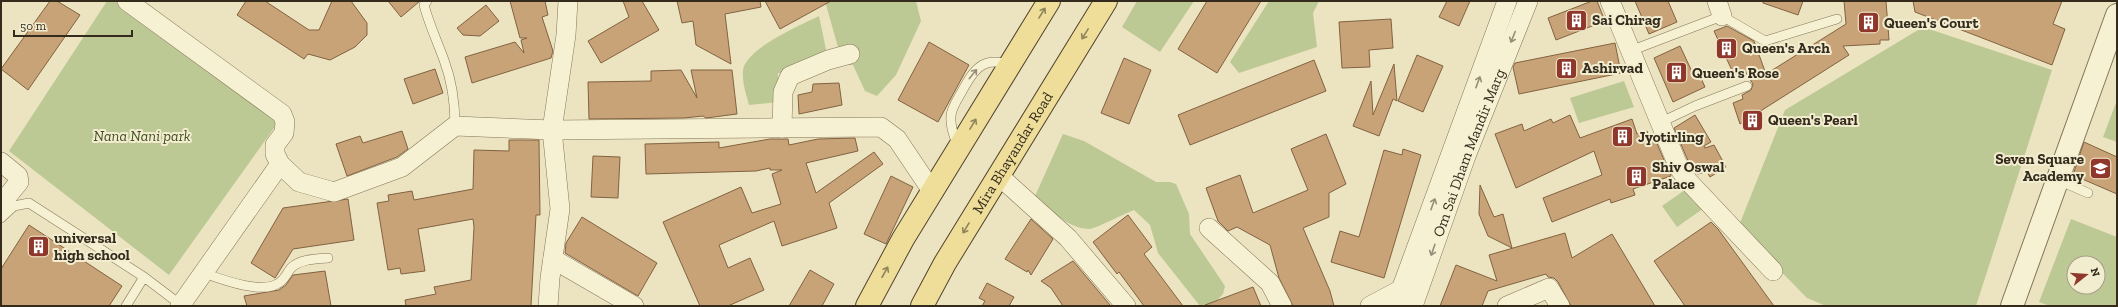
<svg xmlns="http://www.w3.org/2000/svg" width="2118" height="307" font-family="'Zilla Slab',serif">
<rect width="100%" height="100%" fill="#ece4c0"/>
<path fill="#bdc995" fill-rule="evenodd" d="M107,1H115L279,121L169,275L9,151Z
M825,1H916L921,21L896,75L877,96L865,91L853,65H843Z
M1137,1H1194L1160,52L1122,27Z
M1269,1H1319L1313,13L1317,47L1239,73L1230,62Z
M819,16L827,54L785,73H778L779,102L749,105C746,94 742,82 743,71C744,49 801,25 819,16Z
M1923,27L2052,70L1976,306H1826L1807,298L1738,228L1785,110Z
M1624,81L1634,107L1579,123L1570,98Z
M2117,100V142L2103,137Z
M1063,134L1084,141L1156,182H1170L1176,184L1189,214L1190,234L1225,286L1223,294L1212,306H1200L1158,253L1150,225L1134,210C1126,213 1094,229 1090,229C1069,229 1049,210 1035,196Z
M1689,187L1704,208L1677,227L1662,206Z
M2071,219L2117,237L2116,306H2050L2039,302ZM2074,263H2098V287H2074Z"/>
<path fill="#c8a378" stroke="#826240" d="M50,1H57L80,15L28,90L1,69Z
M246,1H265L309,30H319L332,1H351L367,23V35L355,47L330,60L308,54L304,59L237,15Z
M388,1H420L401,17Z
M510,1H545L548,15L542,17L553,51L551,58L472,83L465,57L515,42L524,53L521,40L527,38H520Z
M623,1H642L659,30L601,63L588,41L629,17Z
M677,1H760L761,7L725,14L731,64L696,45L693,21L682,23Z
M765,1H831L780,29Z
M1207,1H1261L1217,73L1178,49Z
M1447,1H1470L1459,26L1439,17Z
M1592,1H1597L1605,21L1556,40L1548,18Z
M1635,1H1668L1677,22L1649,34Z
M1763,1H1803L1798,15L1763,3Z
M1844,1H1886L1889,40H1880V44L1843,46L1849,55L1740,124L1733,103L1743,99L1742,95L1751,90L1753,84L1744,70L1734,75L1714,31L1727,26L1754,41L1766,74L1846,24Z
M1913,1H2062L2053,24L2065,29L2052,65L1915,12Z
M486,5L499,21L480,36L463,35L457,28Z
M1391,19L1393,48L1369,50L1370,67L1342,68L1339,22Z
M929,42L969,65L938,122L898,100Z
M1615,43L1621,73L1519,94L1513,67L1515,63Z
M1680,46L1695,78L1700,76L1705,87L1673,102L1654,58Z
M1417,55L1443,66L1423,112L1398,101Z
M1124,58L1151,70L1129,124L1101,113Z
M1314,60L1326,91L1190,145L1178,115Z
M1394,64L1397,101L1393,99L1379,136L1353,126L1371,81L1373,115Z
M435,69L443,93L413,104L404,79Z
M681,70L697,98L691,70H732L737,114L706,118L703,116L684,118L589,119L588,82L651,81V71Z
M839,83L842,105L799,114L798,95L812,92L813,84Z
M1570,115L1580,138L1632,119L1637,134L1647,131L1651,142L1655,139L1671,176L1633,189L1635,195L1611,203L1610,199L1552,222L1543,198L1602,175L1594,151L1516,188L1495,134L1522,124L1524,131L1551,119L1553,123Z
M1695,115L1711,142L1704,146L1705,148L1714,145L1726,167L1710,177L1707,172L1697,174L1689,163L1674,128Z
M402,131L408,149L397,157L347,176L336,144L360,136L363,143Z
M1326,134L1346,184L1329,193V217L1303,228L1330,291L1334,306H1293L1279,278L1270,245L1237,227L1228,231L1218,221L1206,188L1240,175L1253,213L1308,190L1291,149Z
M855,138L858,151L806,163L816,193L874,152L883,164L829,203L837,228L782,246L774,221L719,245L728,268L750,258L764,290L728,306H700L663,222L741,187L752,213L781,204L772,174L782,170H770V168L756,171L646,174L645,144L719,142V148L770,139H788L789,145L818,139Z
M509,140H539L540,215H536L531,306H406L405,300L436,294L434,287L471,280L474,227L473,219L418,229L425,271L401,274L400,268L388,270L377,203L389,201L388,195L412,191L414,200L473,189L474,150L509,151Z
M2084,142L2117,157V194L2073,175Z
M1403,149L1421,155L1384,278L1331,262L1340,231L1359,237L1384,150L1402,155Z
M593,156L620,157L618,198L591,197Z
M891,176L913,187L886,244L864,234Z
M1480,185L1494,217L1503,214L1512,248L1488,236L1479,214Z
M348,199L354,240L293,249L275,278L251,263L283,208Z
M1128,215L1152,247L1144,254L1183,306H1144L1119,272L1117,274L1093,242Z
M582,217L657,263L638,296L565,253L566,243Z
M1031,219L1053,239L1031,275L1028,270L1027,272L1005,259Z
M1711,222L1718,229L1774,306H1685L1654,261Z
M29,225L122,286L109,306H1V269Z
M1565,233L1572,258L1612,234L1655,306H1571L1558,282L1554,278L1548,277L1546,274L1488,291L1482,306H1440L1456,265L1497,281L1489,255Z
M1073,261L1110,305L1111,306H1063L1051,288L1041,281Z
M810,270L834,284L822,306H789Z
M325,271L331,306H247L244,296L279,290L286,285L293,275Z
M987,283L1014,297L1009,306H982L985,301L979,298Z
M1253,287L1261,306H1206L1205,305Z"/>
<g fill="none" stroke-linecap="round" stroke-linejoin="round">
<defs>
<path id="service" d="M427,1L424,5C429,24 437,41 444,60C452,81 455,104 455,126
M1630,51L1722,16L1765,41L1837,19
M1659,123L1695,106L1747,86
M958,146C954,137 950,126 951,116C951,109 957,100 961,93C973,71 982,55 1010,65
M2058,180L2088,193
M1,218L14,206L29,203L144,277L126,306
M203,273C221,279 259,294 277,284C285,280 286,274 291,268C300,259 316,259 328,258
M144,277L181,305"/>
<g id="minor">
<path d="M127,1L282,114L285,122L284,133L275,145V154L280,164L299,182L334,192L402,167L455,126L552,130L881,127L897,139L932,191"/>
<path d="M1610,1L1679,168L1688,181L1773,271"/>
<path d="M1717,1L1722,16"/>
<path d="M782,128L783,92L790,76L828,60L850,54"/>
<path d="M1,162L18,176L19,182L1,204"/>
<path d="M998,175L1068,238L1126,306"/>
<path d="M1209,228L1270,283L1282,306"/>
<path d="M553,259L634,306"/>
<path d="M180,306L280,164"/>
<path d="M548,306L550,278L560,209L552,130L566,35L568,1"/>
<path d="M1370,306L1402,289"/>
<path d="M1395,306L1507,1"/>
<path id="s1" d="M1413,306L1466,156L1528,1"/>
<path d="M1507,306L1549,288L1560,306"/>
</g>
<path id="tertiary" d="M2012,306L2117,15"/>
<g id="primary">
<path d="M867,306L903,239L1049,1"/>
<path id="s2" d="M922,306L945,263L1106,1"/>
</g>
</defs>
<use href="#service" stroke="#847559" stroke-width="10"/>
<use href="#minor" stroke="#847559" stroke-width="20"/>
<use href="#tertiary" stroke="#847559" stroke-width="24"/>
<use href="#primary" stroke="#52432d" stroke-width="24"/>
<use href="#service" stroke="#f7f1d3" stroke-width="9"/>
<use href="#minor" stroke="#f7f1d3" stroke-width="19"/>
<use href="#tertiary" stroke="#f7f1d3" stroke-width="22"/>
<use href="#primary" stroke="#eede99" stroke-width="22"/>
</g>
<defs><path id="oneway-shaft" d="M-6 0H5M1.5-3L5.5 0L1.5 3" fill="none" stroke-width="1.6" stroke-linecap="round" stroke-linejoin="round"/></defs>
<g stroke="#91845b">
<use href="#oneway-shaft" transform="translate(1042 13) rotate(-58)"/>
<use href="#oneway-shaft" transform="translate(1085 34) rotate(122)"/>
<use href="#oneway-shaft" transform="translate(973 124) rotate(-59)"/>
<use href="#oneway-shaft" transform="translate(966 228) rotate(121)"/>
<use href="#oneway-shaft" transform="translate(885 272) rotate(-61)"/>
</g>
<g stroke="#968e78">
<use href="#oneway-shaft" transform="translate(1513 37) rotate(112)"/>
<use href="#oneway-shaft" transform="translate(973 74) rotate(-51)"/>
<use href="#oneway-shaft" transform="translate(1478 82) rotate(-70)"/>
<use href="#oneway-shaft" transform="translate(1433 204) rotate(-70)"/>
<use href="#oneway-shaft" transform="translate(1433 250) rotate(109)"/>
</g>
<defs>
<symbol id="building-square" viewBox="-11 -11 22 22"><rect x="-9" y="-9" width="18" height="18" rx="4" fill="#90372c" stroke="#f3edd0"/><path d="M-4-6H4V6H1V3H-1V6H-4ZM-2.5-4.3h1.7v1.8h-1.7ZM.8-4.3h1.7v1.8H.8ZM-2.5-1h1.7V.8h-1.7ZM.8-1h1.7V.8H.8Z" fill="#fff"/></symbol>
<symbol id="school-square" viewBox="-11 -11 22 22"><rect x="-9" y="-9" width="18" height="18" rx="4" fill="#90372c" stroke="#f3edd0"/><path d="M0-5L7-2L0 1L-7-2ZM-4 1L0 2.5L4 1V4Q0 6-4 4Z" fill="#fff"/></symbol>
</defs>
<g fill-rule="evenodd">
<use href="#building-square" x="1564" y="8" width="25" height="25"/>
<use href="#building-square" x="1856" y="10" width="25" height="25"/>
<use href="#building-square" x="1714" y="36" width="25" height="25"/>
<use href="#building-square" x="1554" y="56" width="25" height="25"/>
<use href="#building-square" x="1664" y="60" width="25" height="25"/>
<use href="#building-square" x="1740" y="108" width="25" height="25"/>
<use href="#building-square" x="1610" y="124" width="25" height="25"/>
<use href="#school-square" x="2088" y="156" width="25" height="25"/>
<use href="#building-square" x="1624" y="164" width="25" height="25"/>
<use href="#building-square" x="26" y="234" width="25" height="25"/>
</g>
<g text-anchor="middle" stroke-width="4" stroke-linejoin="round" paint-order="stroke">
<g font-size="15" font-weight="bold" fill="#342b1d" stroke="#f3edd0" text-anchor="start">
<text x="1592" y="25">Sai Chirag</text>
<text x="1884" y="28">Queen's Court</text>
<text x="1742" y="53">Queen's Arch</text>
<text x="1582" y="73">Ashirvad</text>
<text x="1692" y="78">Queen's Rose</text>
<text x="1768" y="125">Queen's Pearl</text>
<text x="1638" y="142">Jyotirling</text>
<text x="2084" y="164" text-anchor="end">Seven Square<tspan x="2084" dy="17">Academy</tspan></text>
<text x="1652" y="172">Shiv Oswal<tspan x="1652" dy="17">Palace</tspan></text>
<text x="54" y="243">universal<tspan x="54" dy="17">high school</tspan></text>
</g>
<g font-size="15" font-style="italic" fill="#405024" stroke="#f3edd0">
<text x="142" y="141">Nana Nani park</text>
</g>
<g font-size="15" fill="#342b1d" stroke="#f3edd0">
<text dy="5" stroke="none"><textPath href="#s2" startOffset="178">Mira Bhayandar Road</textPath></text>
<text dy="5" stroke="none"><textPath href="#s1" startOffset="163">Om Sai Dham Mandir Marg</textPath></text>
</g>
</g>
<rect width="2118" height="307" fill="none" stroke="#342b1d" stroke-width="4"/>
<g transform="translate(2086 275) rotate(73)"><circle r="19" fill="#f3edd0" stroke="#a79f88"/>
<path d="M0-3L7 15L0 10L-7 15Z" fill="#90372c"/>
<text y="-6" font-size="11" font-weight="bold" text-anchor="middle" fill="#342b1d">N</text>
</g>
<path d="M14 30v6h118v-6" fill="none" stroke="#342b1d" stroke-width="2"/>
<text x="20" y="30" font-size="12" fill="#342b1d" stroke="#f3edd0" stroke-width="3" paint-order="stroke">50 m</text>
</svg>
